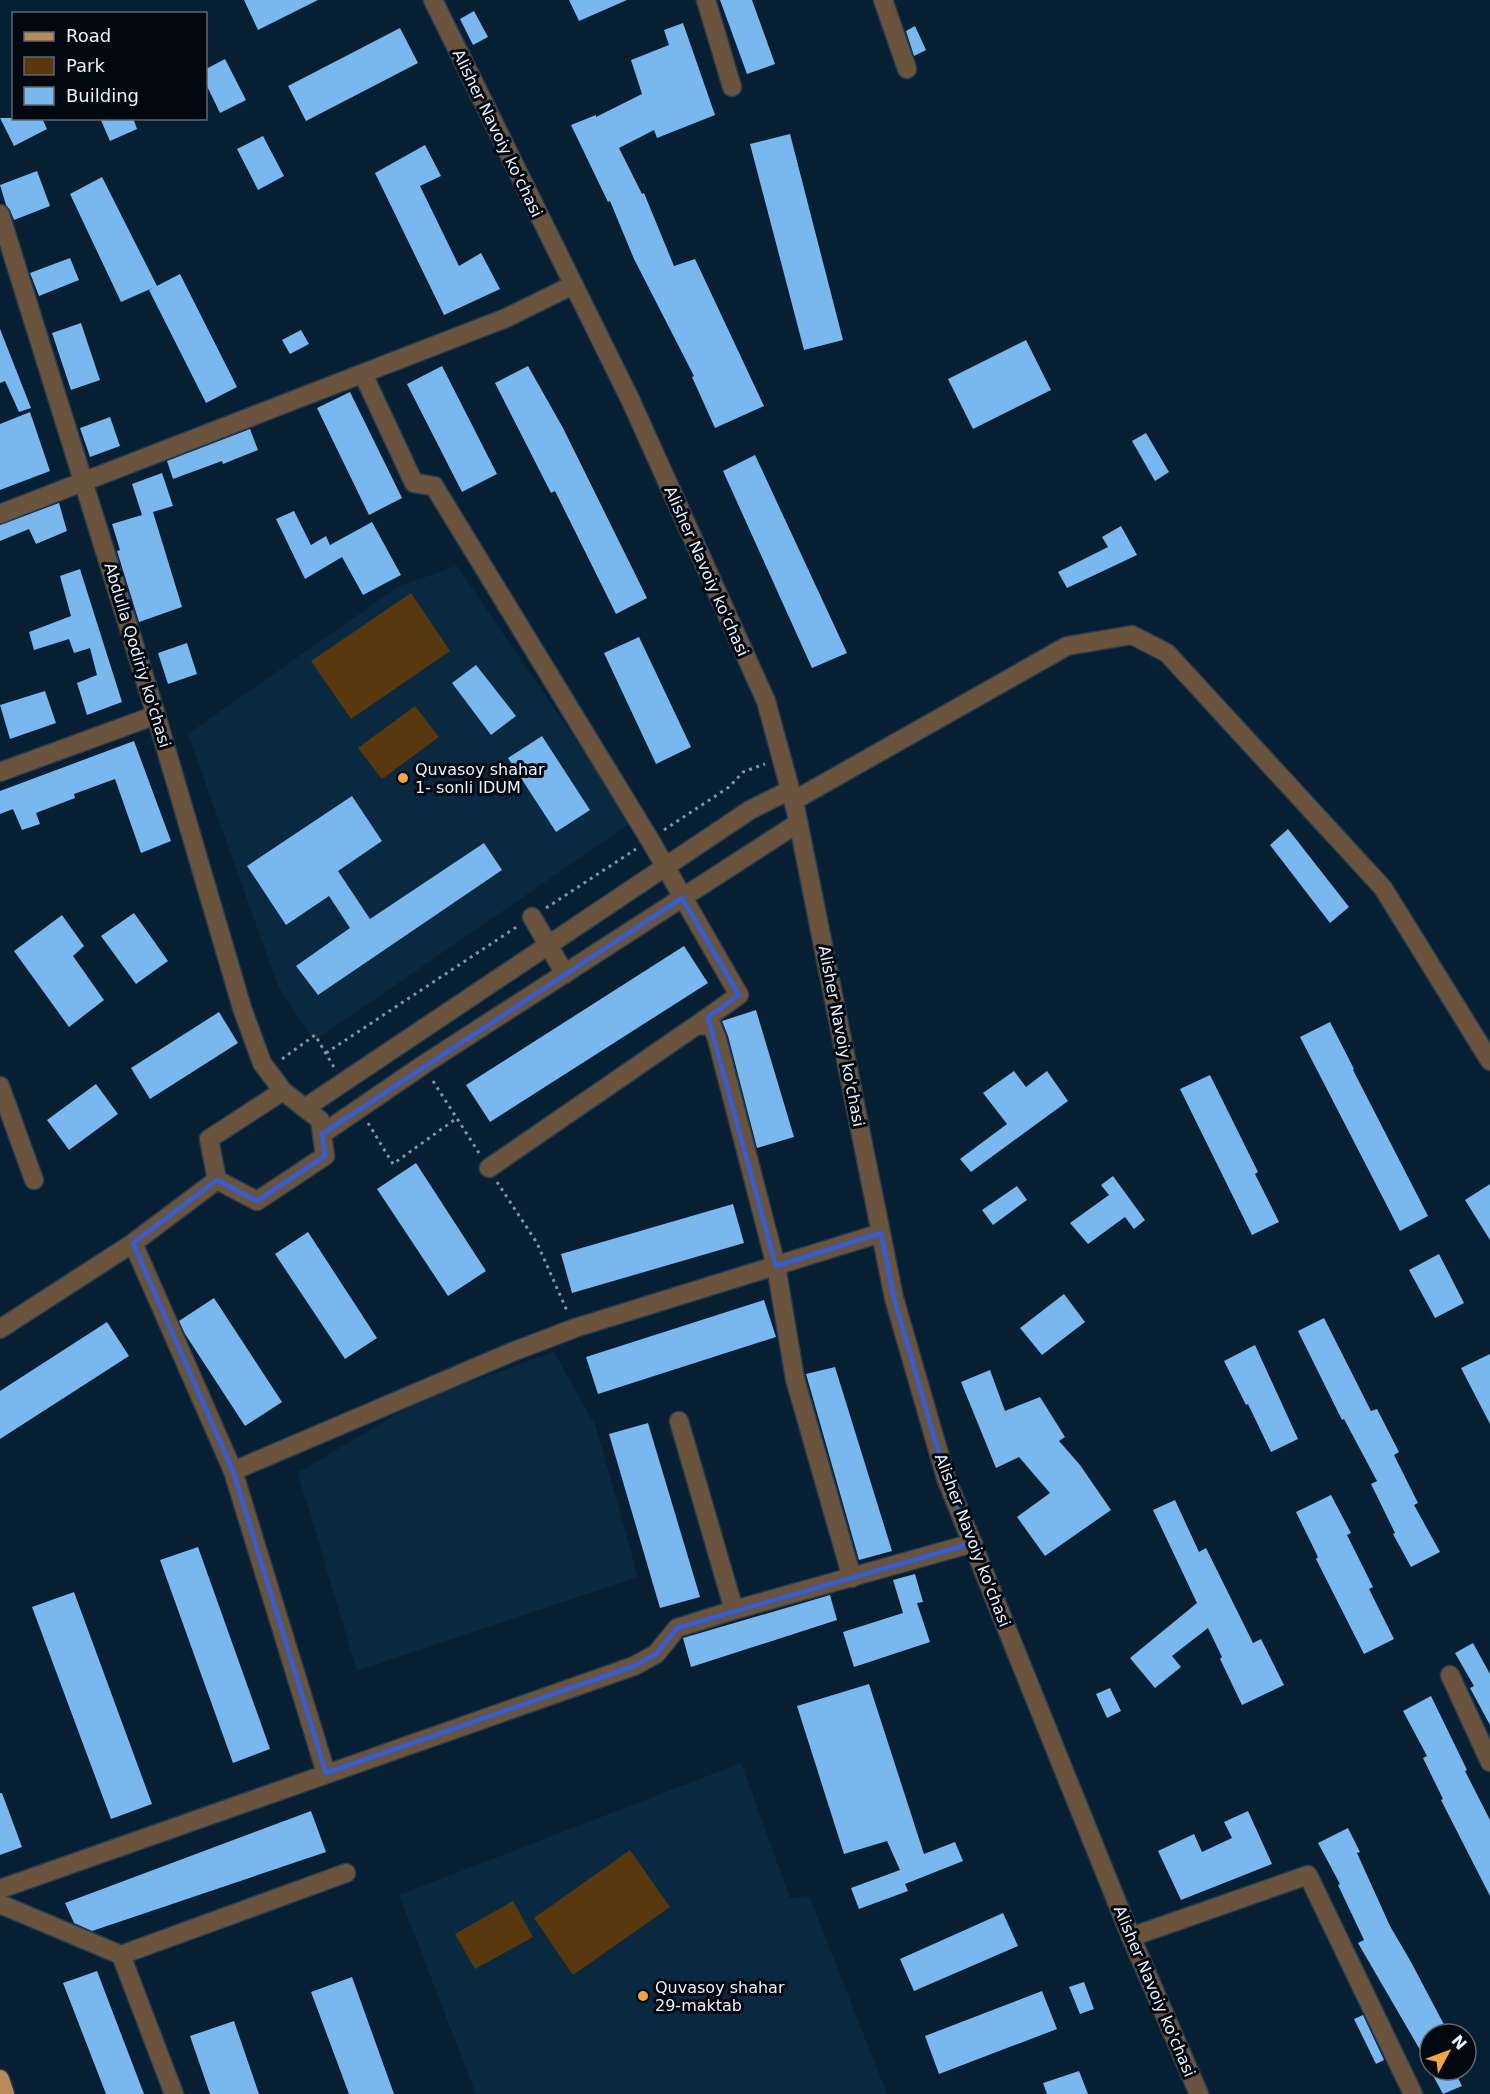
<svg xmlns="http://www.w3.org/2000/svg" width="1490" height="2094" font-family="'DejaVu Sans',sans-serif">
<rect width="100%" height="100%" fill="#071f32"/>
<path fill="#092940" d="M457,566L632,822L314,1041L278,986L188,734L399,586Z
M554,1352L596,1427L638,1577L357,1671L298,1473L418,1401Z
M741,1763L790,1898L809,1896L887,2094H476L399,1895Z"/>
<path fill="#59380e" d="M411,593L450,651L351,719L311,661Z
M415,706L439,737L382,779L358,748Z
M630,1850L670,1907L573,1975L534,1918Z
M513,1901L533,1937L475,1969L455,1934Z"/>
<path fill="#79b8ee" d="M244,0H318L258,30Z
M569,0H627L579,21Z
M720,0H752L775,64L747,74Z
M474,11L488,37L473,45L460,19Z
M683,23L715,115L657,138L654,130L619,148L642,194L644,193L674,266L695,259L764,406L715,428L692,377L694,376L634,259L610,201L608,202L571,125L596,115V117L642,94L631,60L669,45L664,30Z
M915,26L926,50L914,56L906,31Z
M400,28L418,63L306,121L288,86Z
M225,59L246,100L220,113L206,84V69Z
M0,118H42L47,129L14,146Z
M100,118H133L137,129L110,141Z
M790,134L843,340L804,350L750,144Z
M263,136L284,176L258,190L237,149Z
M425,145L441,176L420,186L459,266L481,253L500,289L444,315L375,173Z
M37,171L50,206L14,220L10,210L6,205L0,185Z
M102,177L157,286L121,302L70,194Z
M70,258L79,280L39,296L30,273Z
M180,274L237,387L206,403L149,290Z
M81,323L100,380L71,390L52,333Z
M0,329L31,408L19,412L5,381L0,383Z
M301,330L309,344L290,354L282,340Z
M1026,340L1051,390L973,429L948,379Z
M442,366L497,474L462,492L407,384Z
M528,366L563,428L647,598L616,614L555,491L551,493L495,383Z
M350,392L402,498L369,515L317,408Z
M30,412L50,471L0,490V424Z
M110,417L120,446L90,457L80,428Z
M250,429L258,450L223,464L222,461L173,479L167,461Z
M1146,433L1169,472L1155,481L1132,441Z
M755,455L847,653L812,668L723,471Z
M162,473L173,506L153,512L182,607L139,622L117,551L120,550L112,524L142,515L132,484Z
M59,503L67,531L36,544L29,529L0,541V525Z
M294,511L311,545L326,536L330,545L372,522L401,575L363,595L342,557L305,579L276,519Z
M1121,526L1137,555L1067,588L1058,572L1108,547L1102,537Z
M80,569L122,702L87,715L77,683L97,675L90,648L74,653L69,639L34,650L29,632L71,616L60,576Z
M639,637L691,747L656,764L604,653Z
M187,643L197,674L168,684L158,653Z
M476,665L516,716L491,735L452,683Z
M45,691L56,723L10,739L0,705Z
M542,736L590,810L556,832L508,758Z
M134,741L171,841L141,853L115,779L74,794L75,798L36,813L40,824L22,830L13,809L0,814V791Z
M352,796L382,841L338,871L370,919L484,843L502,870L318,995L296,966L350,928L329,896L286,925L247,866Z
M1288,829L1349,907L1330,923L1270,845Z
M134,913L168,961L136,984L101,936Z
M62,915L84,946L73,956L104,1000L69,1027L14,951Z
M684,946L708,983L490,1122L466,1085Z
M756,1010L794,1137L757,1148L728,1036L722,1021Z
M219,1012L238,1043L150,1099L131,1068Z
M1330,1022L1354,1069L1353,1070L1428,1216L1400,1231L1300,1037Z
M1014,1071L1026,1087L1047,1071L1068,1101L971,1172L960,1159L1007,1124L983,1093Z
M1210,1075L1258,1172L1255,1174L1279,1222L1252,1235L1180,1089Z
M96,1084L118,1114L69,1150L47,1120Z
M416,1163L486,1271L448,1296L377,1189Z
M1113,1176L1145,1220L1134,1229L1125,1217L1088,1244L1070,1223L1109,1195L1101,1185Z
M1490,1184V1240L1465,1200Z
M1017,1186L1027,1200L993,1225L982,1210Z
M733,1204L744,1243L572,1293L561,1254Z
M308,1232L377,1338L345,1359L275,1254Z
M1439,1254L1464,1303L1435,1318L1409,1270Z
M1064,1294L1085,1322L1042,1355L1020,1328Z
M214,1298L282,1402L245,1426L185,1334L179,1321Z
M764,1300L776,1337L598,1394L586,1357Z
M1324,1318L1371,1411L1377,1409L1399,1452L1394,1455L1418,1503L1414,1505L1440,1552L1411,1567L1393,1534L1395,1533L1371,1484L1377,1481L1344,1419L1342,1420L1298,1331Z
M107,1322L129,1356L0,1439V1391Z
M1255,1345L1298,1439L1271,1452L1248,1404L1246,1405L1224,1361Z
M1490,1354V1424L1461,1368Z
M835,1367L892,1551L859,1560L806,1374Z
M990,1370L1005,1411L1040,1397L1065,1437L1059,1441L1080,1465L1111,1510L1045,1556L1017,1517L1050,1493L1019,1457L996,1468L961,1382Z
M648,1423L700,1597L660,1608L609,1434Z
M1331,1495L1351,1533L1347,1535L1373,1587L1369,1589L1394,1639L1364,1654L1316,1559L1318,1557L1296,1512Z
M1175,1500L1199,1552L1206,1548L1253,1643L1261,1639L1284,1685L1242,1705L1220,1659L1222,1657L1208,1628L1172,1656L1181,1667L1155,1688L1130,1658L1197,1603L1153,1510Z
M198,1547L270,1749L233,1763L160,1560Z
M915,1574L923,1602L917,1603L930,1642L854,1667L843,1632L903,1613L893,1580Z
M74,1592L152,1804L111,1819L32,1607Z
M830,1595L837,1620L691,1667L683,1638Z
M1473,1643L1490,1674V1725L1470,1688L1474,1686L1455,1653Z
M869,1684L924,1854L955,1842L963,1861L905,1884L908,1891L859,1909L851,1888L900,1870L887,1841L844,1854L797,1706Z
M1110,1688L1121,1711L1107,1718L1096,1694Z
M1431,1696L1467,1770L1465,1771L1490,1820V1896L1441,1800L1443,1799L1423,1758L1427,1756L1403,1711Z
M0,1793H2L22,1847L0,1855Z
M311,1811L326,1852L92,1931L74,1923L65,1903Z
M1248,1811L1272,1864L1181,1900L1158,1851L1194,1834L1202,1852L1232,1838L1224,1822Z
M1348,1828L1360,1852L1357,1853L1390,1926L1411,1962L1449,2034H1430V2067L1358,1943L1364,1940L1338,1885L1340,1884L1318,1843Z
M1003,1913L1018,1946L914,1991L900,1959Z
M97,1971L144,2094H106L63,1983Z
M352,1977L394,2094H349L311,1992Z
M1084,1982L1094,2009L1080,2014L1069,1987Z
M1042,1991L1057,2029L939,2074L925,2036Z
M1363,2015L1384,2060L1376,2064L1354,2019Z
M234,2021L259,2094H210L190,2036Z
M1430,2070H1454L1462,2086L1443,2094Z
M1079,2071L1088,2094H1047L1043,2083Z"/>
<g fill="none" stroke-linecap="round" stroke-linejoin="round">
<defs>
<path id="minor" d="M433,0L630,399L766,701L796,811L894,1298L946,1478L1131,1937L1199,2094
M706,0L732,87
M883,0L907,69
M0,214L156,715L242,1008L262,1063L283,1091
M363,374L414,483L434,486L650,840L739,995L697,1025
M0,514L506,318L573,285
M0,772L156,715
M793,801L1067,646L1132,635L1167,653L1383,888L1490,1061
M532,917L565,974
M0,1086L34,1180
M283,1091L320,1120L325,1156L257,1201L217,1180L209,1139Z
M305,1108L750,810L790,790
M322,1134L423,1065L798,823
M489,1168L697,1025L712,1026L717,1039L776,1266L795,1379L852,1578
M133,1243L233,1471L326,1773
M0,1329L133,1243L217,1180
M679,1421L734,1610
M233,1471L512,1352L575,1328L881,1233
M1450,1675L1490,1762
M0,1889L634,1666L656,1654L677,1628L734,1610L973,1543
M0,1904L121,1955L346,1873
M1131,1937L1308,1875L1413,2094
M121,1955L174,2094"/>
<path id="major" d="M0,2079L5,2094"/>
</defs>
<use href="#minor" stroke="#263d4f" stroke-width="21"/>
<use href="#major" stroke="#263d4f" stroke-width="21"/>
<path stroke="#8192a1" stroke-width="3" stroke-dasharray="3 4.5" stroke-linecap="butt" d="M664,830L729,787L743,772L765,764
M546,908L636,849
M326,1053L518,926
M282,1059L315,1035L335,1069
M433,1081L479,1153
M368,1123L393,1164L457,1118
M497,1182L537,1243L568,1313"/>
<use href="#minor" stroke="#6a543d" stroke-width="18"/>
<use href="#major" stroke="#b88b59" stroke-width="18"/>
</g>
<path fill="none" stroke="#315edc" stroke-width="4.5" stroke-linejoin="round" d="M682,898L739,995L708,1017L776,1266L881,1233L894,1298L946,1478L973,1543L677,1628L656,1654L634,1666L326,1773L233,1471L133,1243L217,1180L257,1201L325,1156L322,1134Z"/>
<g fill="#f2a542" stroke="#020810" stroke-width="2">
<circle cx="403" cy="778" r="6"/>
<circle cx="643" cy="1996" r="6"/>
</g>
<g text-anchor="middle" stroke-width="6" stroke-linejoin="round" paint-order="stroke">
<g font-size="16" fill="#e7f3fe" stroke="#020810">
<text transform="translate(498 133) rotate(64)" y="6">Alisher Navoiy ko'chasi</text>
<text transform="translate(707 571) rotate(66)" y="6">Alisher Navoiy ko'chasi</text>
<text transform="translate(138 655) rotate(73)" y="6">Abdulla Qodiriy ko'chasi</text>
<text transform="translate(842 1036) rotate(79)" y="6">Alisher Navoiy ko'chasi</text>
<text transform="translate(973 1540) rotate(69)" y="6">Alisher Navoiy ko'chasi</text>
<text transform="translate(1155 1991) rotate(67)" y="6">Alisher Navoiy ko'chasi</text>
</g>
<g font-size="16" fill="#e7f3fe" stroke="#020810" text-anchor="start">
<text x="415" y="775">Quvasoy shahar<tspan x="415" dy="18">1- sonli IDUM</tspan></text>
<text x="655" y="1993">Quvasoy shahar<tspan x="655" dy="18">29-maktab</tspan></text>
</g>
</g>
<rect x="12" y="12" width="195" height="108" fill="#020810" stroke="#5e666f" stroke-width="1.5"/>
<rect x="24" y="32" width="30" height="9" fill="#b88b59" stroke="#5e666f" stroke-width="1.5"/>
<text x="66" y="42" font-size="18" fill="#e7f3fe">Road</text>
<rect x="24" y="57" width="30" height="18" fill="#59380e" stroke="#5e666f" stroke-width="1.5"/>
<text x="66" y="72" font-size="18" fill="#e7f3fe">Park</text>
<rect x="24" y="87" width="30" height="18" fill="#79b8ee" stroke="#5e666f" stroke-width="1.5"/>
<text x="66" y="102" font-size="18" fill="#e7f3fe">Building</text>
<g transform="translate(1448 2052) rotate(49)"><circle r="28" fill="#020810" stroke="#5e666f" stroke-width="1.5"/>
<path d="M0-4.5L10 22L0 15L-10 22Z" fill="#f2a542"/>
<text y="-9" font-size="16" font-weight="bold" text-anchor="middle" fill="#e7f3fe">N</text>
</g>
</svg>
